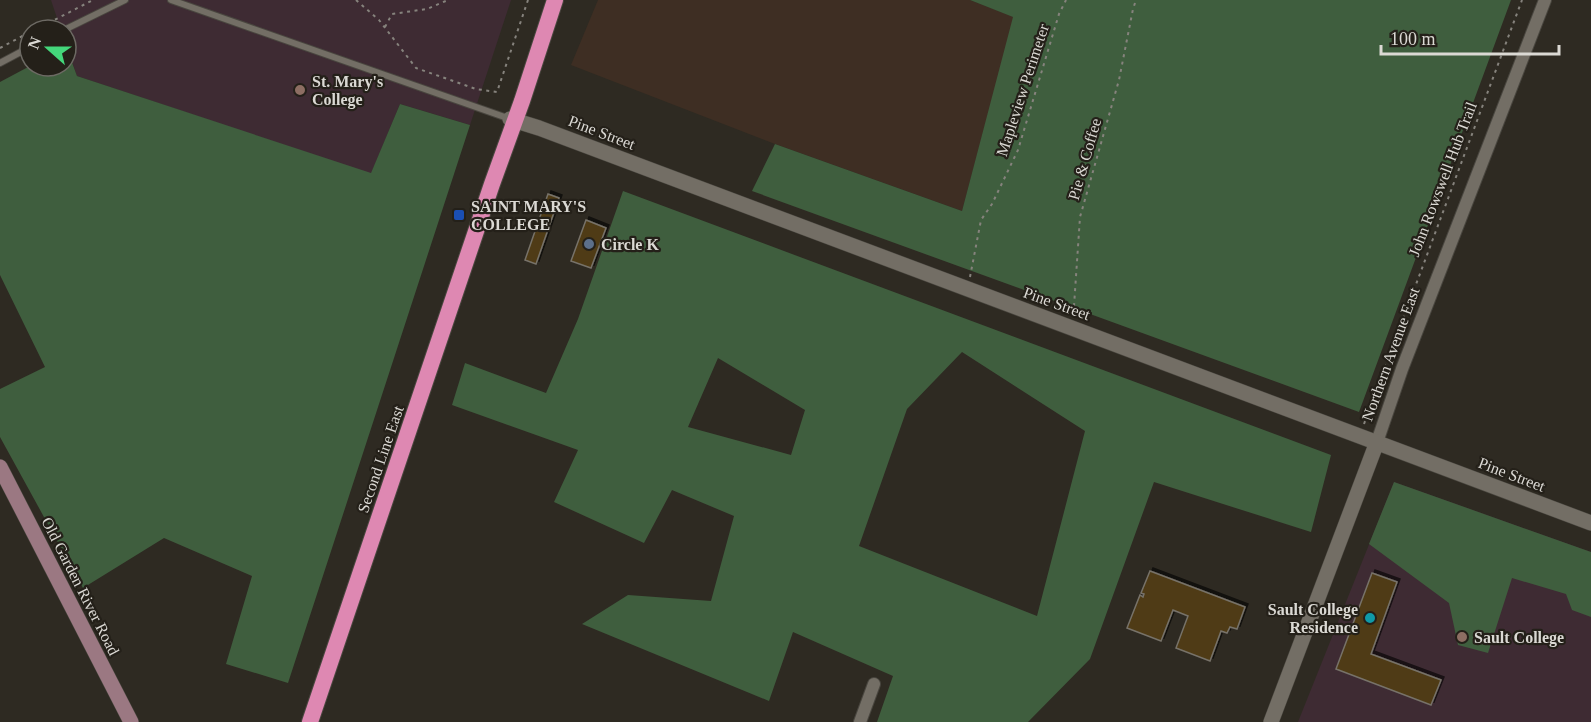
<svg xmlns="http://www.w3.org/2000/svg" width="1591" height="722" font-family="'Times New Roman',serif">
<defs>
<filter id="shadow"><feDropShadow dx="3" dy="-3" stdDeviation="0" flood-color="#0009"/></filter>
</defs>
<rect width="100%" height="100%" fill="#2e2a22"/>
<path fill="#3e2e23" d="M598,0H970L1014,17L962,211L775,144L571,65Z"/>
<path fill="#3e2b33" d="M51,0H511L470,125L400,104L371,174L77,76L66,45V30H61Z
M1394,482L1591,552V722H1298Z"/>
<path fill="#3f5e3e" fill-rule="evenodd" d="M970,0H1511L1359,412L752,191L775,144L962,211L1013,17Z
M66,46L77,76L371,173L400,104L470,125L288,683L226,664L252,576L164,538L83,588L0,437V389L45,367L0,275V82L30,66H66Z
M623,191L1331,455L1311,532L1154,482L1090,659L1028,722H877L893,676L793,632L769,701L582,624L628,595L711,601L734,516L672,490L644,543L554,502L578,450L452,405L465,363L546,393L578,319ZM962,352L1085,431L1037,616L859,546L907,409ZM718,358L805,410L791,455L688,427Z
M1394,482L1591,552V617L1572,610L1566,594L1512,578L1488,653L1458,645L1449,603L1369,544Z"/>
<path fill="#4f3b13" stroke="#777269" stroke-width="1.5" filter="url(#shadow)" d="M548,194L559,198L536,264L525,260Z
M586,220L606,228L591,268L571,261Z
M1150,571L1245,607L1237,629L1230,627L1227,633L1221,631L1210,661L1176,648L1188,616L1173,610L1161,641L1127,628L1140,595L1143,597L1144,594L1141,593Z
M1372,573L1397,582L1371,654L1441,680L1431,705L1336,669Z"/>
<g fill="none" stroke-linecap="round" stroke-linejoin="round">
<defs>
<path id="service" d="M171,0L510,119
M64,30L125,0
M0,63L30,47"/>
<path id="minor" d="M1377,442L1402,369L1545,0
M860,722L874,684"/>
<path id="tertiary" d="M510,119L539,128L1591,523
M1271,722L1377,442"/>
<path id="secondary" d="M0,467L131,722"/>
<path id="trunk" d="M310,722L492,184L522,101L555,0"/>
</defs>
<use href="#service" stroke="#49463f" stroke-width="8"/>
<use href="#minor" stroke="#49463f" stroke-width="14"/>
<use href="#tertiary" stroke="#49463f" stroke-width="16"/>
<use href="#secondary" stroke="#49463f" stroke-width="16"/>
<use href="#trunk" stroke="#49463f" stroke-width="18"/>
<path stroke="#86837d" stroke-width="2" stroke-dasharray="3 4.5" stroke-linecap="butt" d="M356,0L379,20L416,68L476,89L497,92L528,0
M385,27L392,14L427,9L448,0
M35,30L93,0
M0,48L30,32
M970,277L981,220L992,204L1018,150L1059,14L1066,0
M1071,313L1074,306L1080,217L1119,80L1133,9L1136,0
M1364,424L1522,0"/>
<use href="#service" stroke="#736e65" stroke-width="6"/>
<use href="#minor" stroke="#736e65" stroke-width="12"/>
<use href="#tertiary" stroke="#736e65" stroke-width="15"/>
<use href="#secondary" stroke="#9b7882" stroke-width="15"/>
<use href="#trunk" stroke="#de88b2" stroke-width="16"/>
</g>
<g fill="#8d6e63" stroke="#242019" stroke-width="2">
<circle cx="300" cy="90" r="6"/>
<circle cx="1462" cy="637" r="6"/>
</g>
<rect fill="#1a4fb4" stroke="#242019" stroke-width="2" x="453" y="209" width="12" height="12" rx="3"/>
<circle fill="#5c6f8a" stroke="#242019" stroke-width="2" cx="589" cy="244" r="6"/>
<circle fill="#0f9aa8" stroke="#242019" stroke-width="2" cx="1370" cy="618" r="6"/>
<g text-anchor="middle" stroke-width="4.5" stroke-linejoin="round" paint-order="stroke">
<g font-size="16" font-weight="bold" fill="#dbd9d4" stroke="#242019" text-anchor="start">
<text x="312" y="87">St. Mary's<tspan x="312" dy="18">College</tspan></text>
<text x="471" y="212">SAINT MARY'S<tspan x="471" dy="18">COLLEGE</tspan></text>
<text x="601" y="250">Circle K</text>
<text x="1358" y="615" text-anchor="end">Sault College<tspan x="1358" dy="18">Residence</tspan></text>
<text x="1474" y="643">Sault College</text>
</g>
<g font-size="16" fill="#dbd9d4" stroke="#242019">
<text transform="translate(1022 90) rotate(-72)" y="6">Mapleview Perimeter</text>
<text transform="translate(602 132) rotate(21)" y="6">Pine Street</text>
<text transform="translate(1084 159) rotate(-74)" y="6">Pie &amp; Coffee</text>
<text transform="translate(1442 179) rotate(-69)" y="6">John Rowswell Hub Trail</text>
<text transform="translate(1057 303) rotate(20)" y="6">Pine Street</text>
<text transform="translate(1390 354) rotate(-70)" y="6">Northern Avenue East</text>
<text transform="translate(380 459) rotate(-71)" y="6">Second Line East</text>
<text transform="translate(1512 474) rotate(21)" y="6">Pine Street</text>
<text transform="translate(81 586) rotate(63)" y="6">Old Garden River Road</text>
</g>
</g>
<g transform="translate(48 48) rotate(291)"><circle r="28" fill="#242019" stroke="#6d6a64" stroke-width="1.5"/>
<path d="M0-4.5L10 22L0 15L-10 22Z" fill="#44d77b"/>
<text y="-9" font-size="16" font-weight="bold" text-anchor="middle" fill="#dbd9d4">N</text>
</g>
<path d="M1381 45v9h178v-9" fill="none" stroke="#dbd9d4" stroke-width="3"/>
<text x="1390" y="45" font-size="18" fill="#dbd9d4" stroke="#242019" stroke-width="4.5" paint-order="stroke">100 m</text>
</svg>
